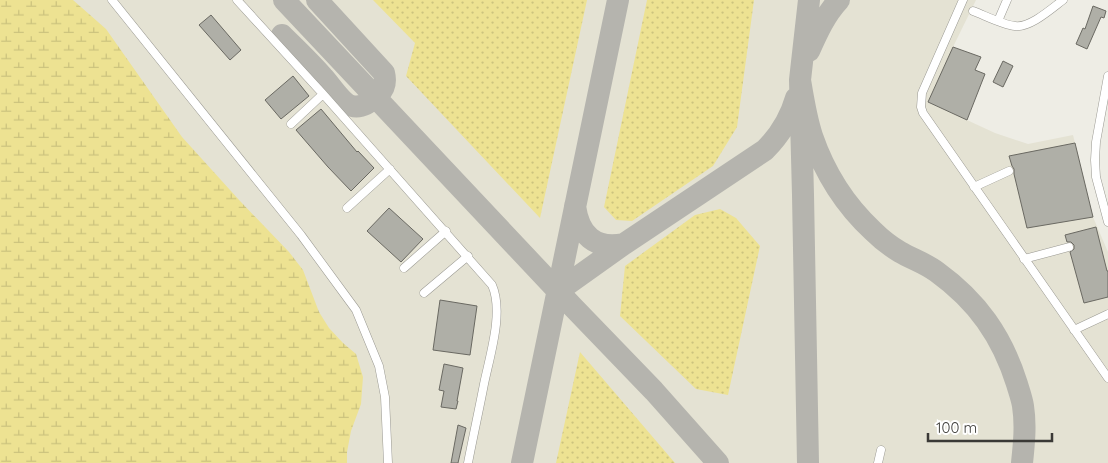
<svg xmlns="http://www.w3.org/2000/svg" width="1108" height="463" font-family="Quicksand,sans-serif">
<defs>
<pattern id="grass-dots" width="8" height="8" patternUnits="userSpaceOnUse" patternTransform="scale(1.25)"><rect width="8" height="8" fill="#ede292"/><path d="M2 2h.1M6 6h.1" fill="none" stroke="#ccc37e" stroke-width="1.8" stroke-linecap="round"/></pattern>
<pattern id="wetland-marsh" width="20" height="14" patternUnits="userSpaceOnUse" patternTransform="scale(1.25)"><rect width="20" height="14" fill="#ede292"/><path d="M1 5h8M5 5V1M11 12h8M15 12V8" fill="none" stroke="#ccc37e"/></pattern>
</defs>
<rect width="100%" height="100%" fill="#eeede5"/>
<path fill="#e4e2d3" d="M0,0H976L953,47L928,102L995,133L1028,144L1073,135L1093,217L1108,252V463H0Z"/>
<path fill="url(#grass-dots)" d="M373,0H587L540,218L406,76L415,43Z
M647,0H754L737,127L713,166L632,221L616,220L604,207Z
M720,209L736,218L760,246L728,395L696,389L620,316L625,266L695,215Z
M580,352L675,463H556Z"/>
<path fill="url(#wetland-marsh)" d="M0,0H73L106,29L182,137L240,201L289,252L303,270L319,312L329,328L343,343L356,354L363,377L361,404L351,431L347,452V463H0Z"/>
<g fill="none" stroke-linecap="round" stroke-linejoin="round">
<path stroke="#b5b4ae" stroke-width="22" d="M284,0L572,306L654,391L718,463
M282,35C296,49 310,62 323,77C330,84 342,104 352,106C363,109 373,100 379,94C385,88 386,81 384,73L317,0
M809,51C817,33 825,15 839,0
M800,80C803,98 806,118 812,136C824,171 845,205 873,231C881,239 890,246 900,252C912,259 925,263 937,272C977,301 1002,336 1017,384C1019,391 1022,399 1023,406C1026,425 1024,444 1022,463
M575,206C579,235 595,250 624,244
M558,291L624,244L765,150C780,135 790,119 796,98
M522,463L618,0
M808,463L803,195L800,80L809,0"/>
</g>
<path fill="#afafa7" stroke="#6a6962" d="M1093,6L1106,11L1104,18L1101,17L1087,49L1076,44L1083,28L1085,29Z
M211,15L241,50L230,60L199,25Z
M953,47L981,57L975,70L985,74L967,120L928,102Z
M1003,61L1013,66L1003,87L993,82Z
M293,76L309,96L281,119L265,100Z
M321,109L357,152L358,151L374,168L351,191L328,167L296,130Z
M1075,143L1093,217L1027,228L1014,174V169L1012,166L1009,156Z
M389,208L423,239L401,262L367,231Z
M1096,227L1107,271H1108V297L1084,303L1070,252L1074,249V245L1071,242H1067L1065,235Z
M440,300L477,306L470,355L433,350Z
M444,364L463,368L457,401H458L456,409L441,407L444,391L439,390Z
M458,425L466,428L458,463H451Z"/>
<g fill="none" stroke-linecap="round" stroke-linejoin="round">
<defs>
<path id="minor" d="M112,0L301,235L356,310L379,366L385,397L388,463
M237,0L323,94L492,285C504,312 490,355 484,384C479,410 473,437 468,463
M963,0L922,93L921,107L923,113L1108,378
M973,11C984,15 1003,25 1015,26C1030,28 1051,9 1063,0
M998,21L1007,0
M1108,76L1096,142L1095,160L1096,177L1108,222
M291,124L323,94
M974,187L1009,171
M347,208L390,169
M1024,259L1069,247
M404,268L446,231
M424,293L468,256
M1074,330L1108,314
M878,463L881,450"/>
</defs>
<use href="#minor" stroke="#9a9992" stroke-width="9"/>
<use href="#minor" stroke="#fff" stroke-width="8"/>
</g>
<path d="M928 433v8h124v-8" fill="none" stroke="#3a3936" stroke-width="2.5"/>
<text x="936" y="433" font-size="15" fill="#3a3936" stroke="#ffffff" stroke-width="4" paint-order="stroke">100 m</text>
</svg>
